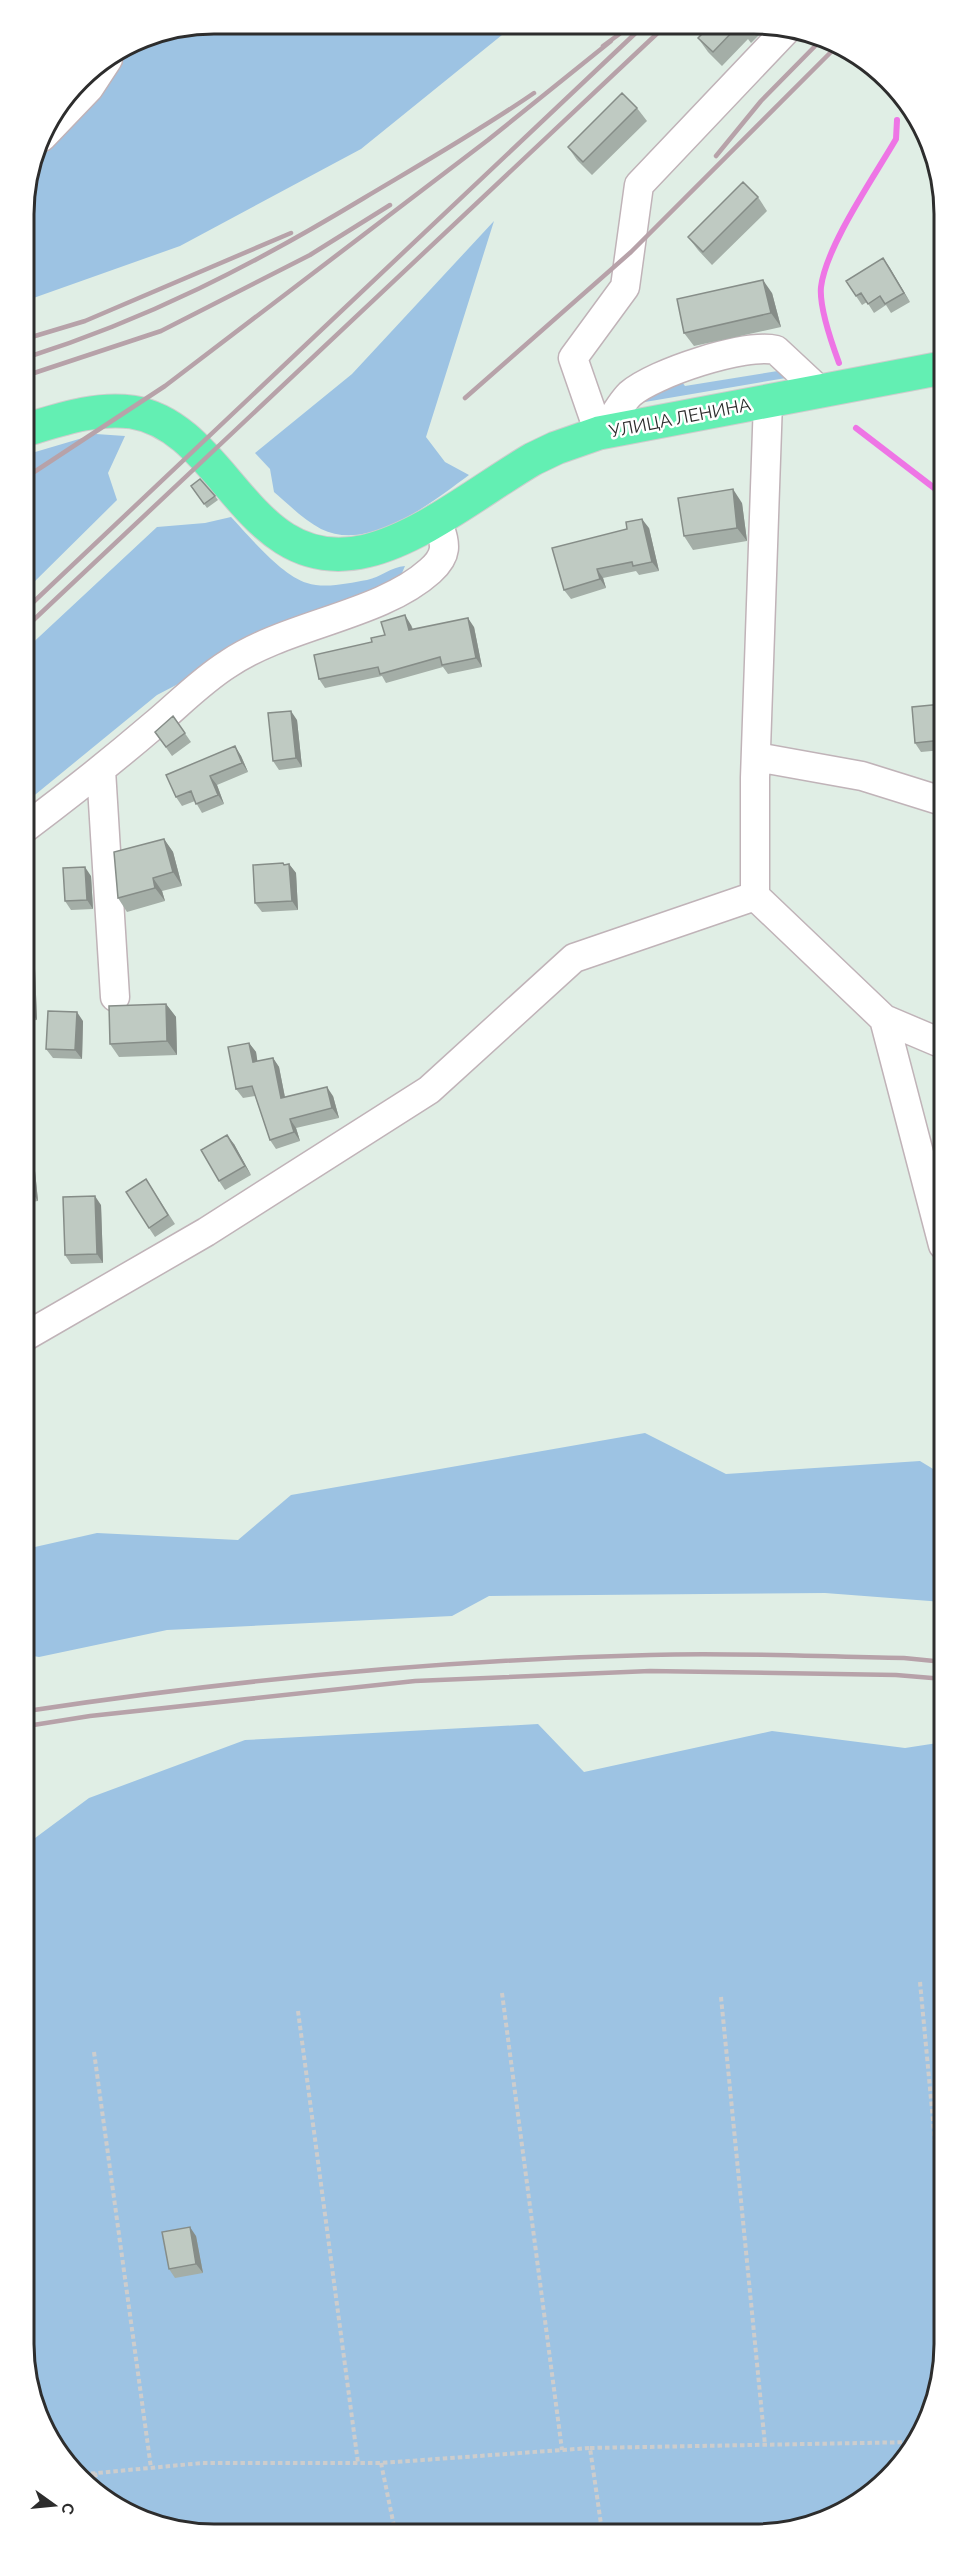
<svg xmlns="http://www.w3.org/2000/svg" width="969" height="2559" font-family="Raleway,sans-serif">
<rect width="100%" height="100%" fill="#e0eee5"/>
<path fill="#9dc3e3" d="M215,24L513,26L361,149L180,246L25,301L24,202L37,154L82,108L130,46L142,38Z
M494,221L426,437L445,462L469,475C432,502 370,553 321,529C304,520 288,504 274,492L270,469L255,453L352,374Z
M790,369L792,377L645,402L642,399L678,377L685,386Z
M96,434L125,436L108,473L117,500L25,591V455Z
M231,517C249,536 281,575 307,583C325,589 349,583 367,580C381,577 391,567 405,566L399,580L324,608L157,695L25,803V650L157,527L205,523Z
M645,1433L726,1474L920,1461L943,1475V1602L825,1593L489,1596L452,1616L167,1630L39,1657L27,1655L26,1549L97,1533L238,1540L291,1495Z
M538,1724L584,1772L772,1731L905,1748L944,1742L945,2357L931,2417L898,2470L850,2509L792,2531H178L130,2515L80,2479L49,2439L28,2382L27,1844L89,1798L245,1740Z"/>
<g fill="none" stroke-linecap="round" stroke-linejoin="round">
<path stroke="#ee75e5" stroke-width="6" d="M839,363C832,344 819,307 821,287C826,246 874,177 896,139L897,120
M856,428L942,494"/>
<defs>
<path id="minor" d="M42,137L89,88L108,59
M768,401L755,778V896L884,1019L943,1245
M599,433L573,358L625,287L639,185L788,28
M604,433C612,419 619,405 630,394C654,373 745,343 776,350L820,391
M756,757L862,776L942,801
M101,770L115,997
M25,828C69,795 112,761 154,725C178,705 201,681 228,664C287,624 380,616 430,571C451,552 444,542 437,518
M884,1019L943,1044
M26,1336L206,1232L429,1090L574,958L755,896"/>
<path id="major" d="M25,430C59,420 95,407 132,412C227,427 247,579 366,551C422,538 483,488 533,459L556,448L599,433L942,368"/>
</defs>
<use href="#minor" stroke="#c0b3b8" stroke-width="31"/>
<use href="#major" stroke="#cdcdcd" stroke-width="35"/>
<path stroke="#cdcdcd" stroke-width="4" stroke-dasharray="4.5 3" stroke-linecap="butt" d="M920,1982L944,2238
M502,1993L562,2450
M721,1997L765,2445
M298,2011L358,2463
M94,2052L151,2468
M590,2448L915,2442
M381,2463L395,2531
M95,2473L99,2493
M76,2475L202,2463H381L590,2448L602,2531"/>
<use href="#minor" stroke="#fff" stroke-width="28"/>
<use href="#major" stroke="#63efb3" stroke-width="33"/>
<path stroke="#b7a2a9" stroke-width="4.5" d="M603,46L629,27
M716,156L761,101L823,38
M25,339L85,321L291,233
M25,358C148,319 253,265 364,198C421,164 479,131 534,93
M25,376L161,331L310,255L390,205
M465,398L631,252L839,44
M25,478L165,386L488,140L611,41
M25,610L642,27
M25,628L664,27
M27,1711C233,1680 442,1660 650,1655C734,1652 820,1657 904,1658L944,1662
M27,1726L90,1716L415,1681L650,1671L896,1675L944,1679"/>
</g>
<path fill="#a4aea7" d="M709,27L766,28L751,43L748,39L722,66L708,52L698,38Z
M637,108L647,121L592,175L577,160L568,147Z
M758,197L767,211L712,265L698,250L688,237Z
M883,258L910,302L891,313L886,305L874,313L867,302L862,305L856,296Z
M772,293L781,327L694,346L684,333Z
M191,486L215,496L218,500L207,508Z
M742,503L747,541L693,550L684,536Z
M649,528L659,571L639,575L636,571L603,578L606,588L571,599L564,590Z
M411,625L413,629L474,627L482,667L448,674L443,667L386,683L382,676L325,688L319,679L372,642L385,635Z
M942,704V750L921,752L915,743Z
M173,716L191,742L172,756L155,732Z
M297,720L302,767L279,770L273,761Z
M235,746L241,756L248,772L217,785L224,804L202,813L195,801L182,806L176,797Z
M164,839L173,852L182,886L162,891L165,901L127,912L118,898Z
M283,863L285,865L289,864L296,873L298,910L262,912L255,903Z
M91,876L93,909L71,910L65,901Z
M26,956L35,969L37,1020L26,1021Z
M166,1004L176,1017L177,1055L119,1057L110,1044Z
M83,1021L82,1059L53,1058L46,1049Z
M249,1043L256,1052L257,1061L273,1058L279,1067L285,1097L333,1096L339,1118L296,1128L300,1141L276,1149L270,1140L255,1096L243,1098L236,1089Z
M234,1144L251,1175L225,1190L219,1181Z
M26,1152L34,1161L38,1201L26,1203Z
M146,1179L175,1224L155,1237L149,1228Z
M101,1205L103,1263L71,1264L65,1255Z
M196,2236L203,2273L175,2278L169,2269Z"/>
<path fill="#868d88" d="M883,258L890,268L910,302L904,293Z
M763,280L772,293L781,327L771,313Z
M733,489L742,503L747,541L737,528Z
M642,519L649,528L659,571L652,562Z
M597,569L603,578L606,588L600,579Z
M405,615L411,625L415,639L409,630Z
M468,618L474,627L482,667L476,658Z
M291,711L297,720L302,767L296,758Z
M235,746L241,756L248,772L242,763Z
M210,776L217,785L224,804L218,795Z
M164,839L173,852L182,886L173,872Z
M283,863L289,872V864L296,873L298,910L292,901Z
M85,867L91,876L93,909L87,900Z
M153,878L162,891L165,901L155,888Z
M26,956L35,969L37,1020L28,1007Z
M166,1004L176,1017L177,1055L167,1041Z
M77,1012L83,1021L82,1059L75,1050Z
M249,1043L256,1052L259,1071L253,1062Z
M273,1058L279,1067L287,1108L281,1098Z
M327,1087L333,1096L339,1118L332,1108Z
M290,1119L296,1128L300,1141L294,1132Z
M227,1135L234,1144L251,1175L245,1166Z
M28,1152L34,1161L38,1201L32,1192Z
M95,1196L101,1205L103,1263L97,1254Z
M190,2227L196,2236L203,2273L196,2264Z"/>
<path fill="#bfcac2" stroke="#868d88" stroke-width="1.5" d="M709,27H737L713,52L698,38Z
M622,93L637,108L583,162L568,147Z
M743,182L758,197L703,252L688,237Z
M883,258L904,293L885,304L880,296L868,304L861,293L856,296L846,281Z
M763,280L771,313L684,333L677,299Z
M200,479L215,496L204,504L191,486Z
M733,489L737,528L684,536L678,498Z
M642,519L652,562L633,566L632,562L597,569L600,579L564,590L552,548L627,529L626,522Z
M405,615L409,630L468,618L476,658L442,665L440,657L380,674L378,667L319,679L314,655L372,642L371,638L385,635L381,622Z
M942,704V740L915,743L912,707Z
M291,711L296,758L273,761L268,713Z
M173,716L185,733L166,747L155,732Z
M235,746L242,763L210,776L218,795L196,804L191,791L176,797L166,775Z
M164,839L173,872L153,878L155,888L118,898L114,852Z
M283,863L284,865L289,864L292,901L255,903L253,865Z
M85,867L87,900L65,901L63,868Z
M26,962L28,1007H26Z
M166,1004L167,1041L110,1044L109,1006Z
M48,1011L77,1012L75,1050L46,1049Z
M249,1043L253,1062L273,1058L281,1098L327,1087L332,1108L290,1119L294,1132L270,1140L252,1086L236,1089L228,1047Z
M227,1135L245,1166L219,1181L201,1150Z
M26,1152H28L32,1192L26,1193Z
M146,1179L168,1215L149,1228L126,1192Z
M95,1196L97,1254L65,1255L63,1197Z
M190,2227L196,2264L169,2269L162,2232Z"/>
<g text-anchor="middle" stroke-width="5" stroke-linejoin="round" paint-order="stroke">
<g font-size="18" fill="#2d2d2d" stroke="#fff">
<text transform="translate(680 418) rotate(-11)" y="6">УЛИЦА ЛЕНИНА</text>
</g>
</g>
<path d="M0 0H969V2559H0ZM214 34H754A180 180 0 0 1 934 214V2344A180 180 0 0 1 754 2524H214A180 180 0 0 1 34 2344V214A180 180 0 0 1 214 34Z" fill="#fff" fill-rule="evenodd"/>
<path fill="none" stroke="#2d2d2d" stroke-width="3" d="M214 34H754A180 180 0 0 1 934 214V2344A180 180 0 0 1 754 2524H214A180 180 0 0 1 34 2344V214A180 180 0 0 1 214 34Z"/>
<g transform="translate(54 2505) rotate(105)" stroke="#ffffff" stroke-width="4.5" paint-order="stroke">
<path d="M0-4.5L10 22L0 15L-10 22Z" fill="#2d2d2d"/>
<text y="-9" font-size="16" font-weight="bold" text-anchor="middle" fill="#2d2d2d">С</text>
</g>
</svg>
